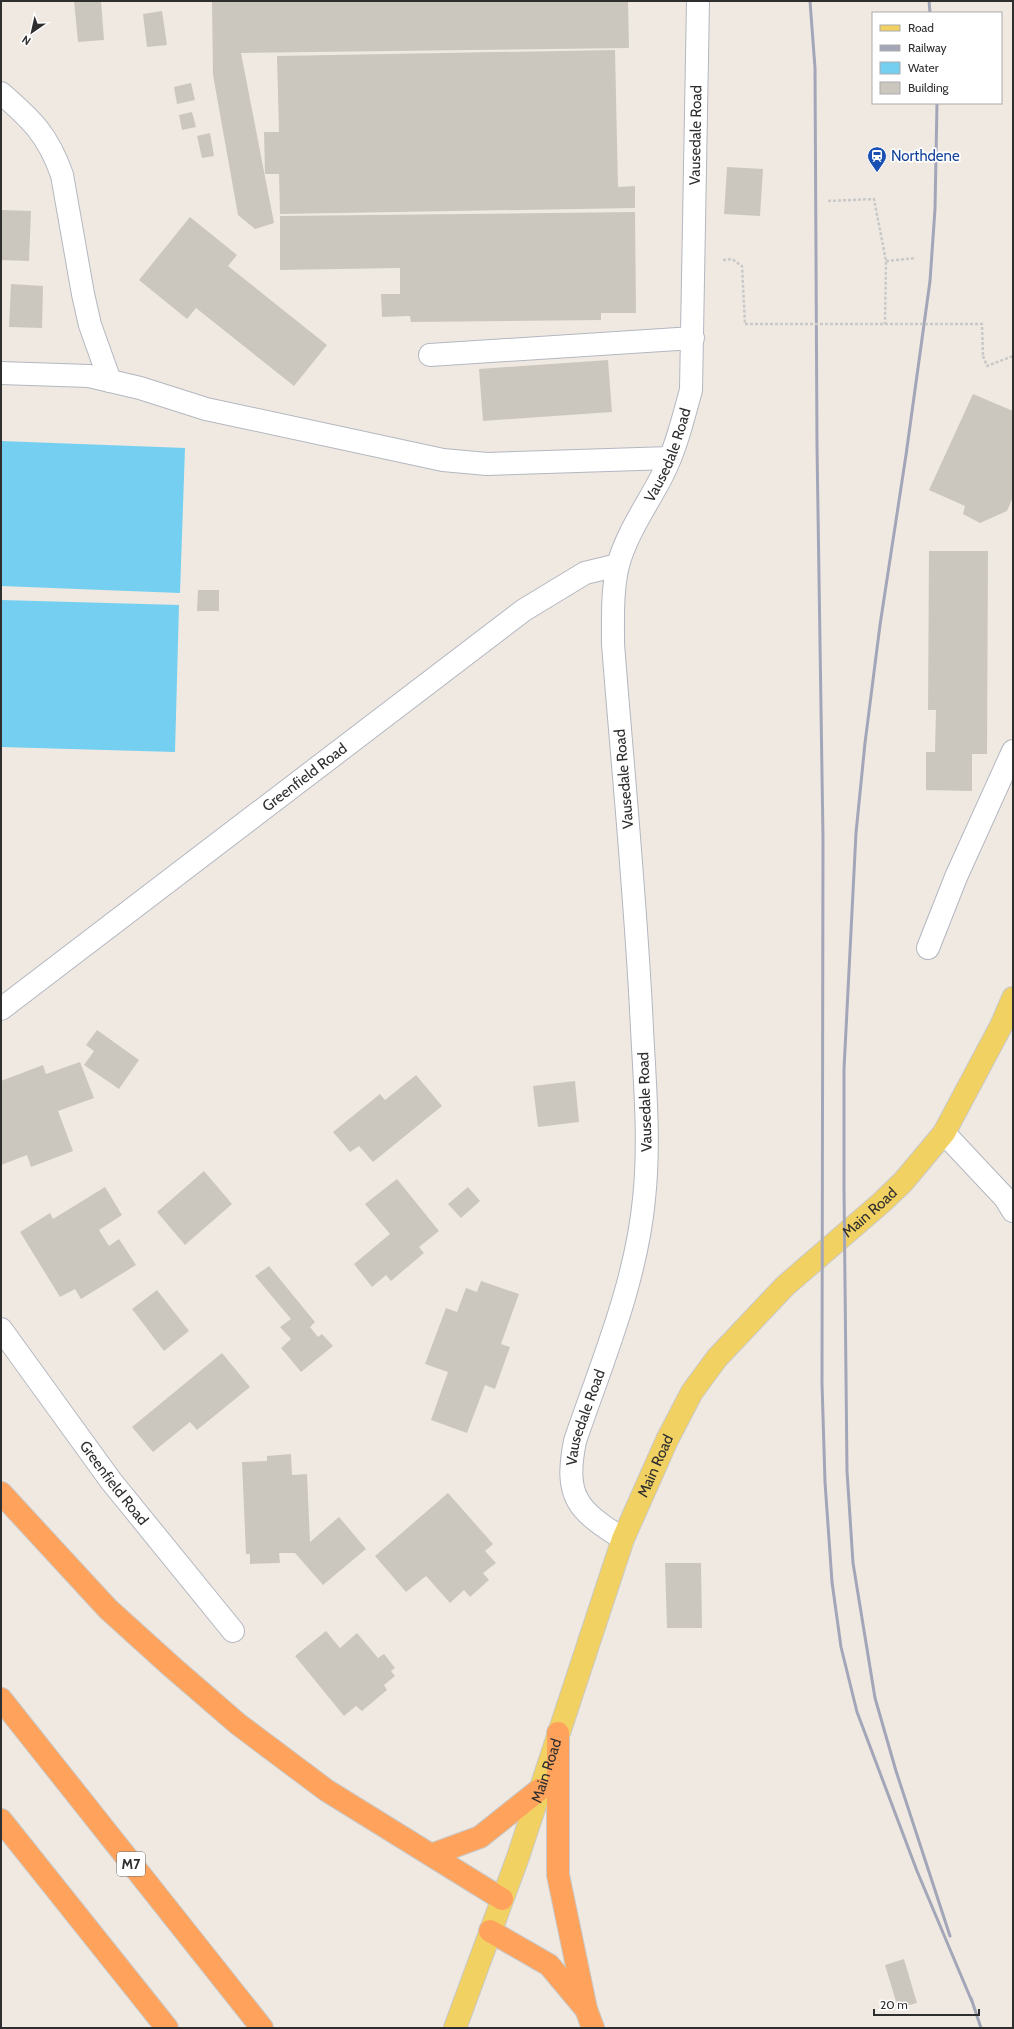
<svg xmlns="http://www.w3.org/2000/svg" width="1014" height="2029" font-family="Cabin,sans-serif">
<rect width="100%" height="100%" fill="#efe9e1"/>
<path fill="#75cff0" d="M1,441L185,448L180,593L1,586Z
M1,600L179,605L175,752L1,747Z"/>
<path fill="#cbc7bf" d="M74,1H101L104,40L78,42Z
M212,1H628L629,48L241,53L274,223L255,229L238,215L213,75Z
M162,11L167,45L147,47L143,14Z
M615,50L618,187L635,186V208L280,214L279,174H265L264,132H279L277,56Z
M191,83L195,100L177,104L174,87Z
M192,112L196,127L182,130L179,115Z
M210,133L214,156L202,158L197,136Z
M727,167L763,169L760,216L724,214Z
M1,210L31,211L29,261L1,260Z
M635,212L636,313H601V320L411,322L410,316L382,317L381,294H400V268L280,270V216Z
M190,217L237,255L228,266L327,345L294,386L196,308L187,319L139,280Z
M11,284L43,286L42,328L9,327Z
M608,360L612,412L483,421L479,369Z
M973,394L1013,411V497L1007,511L980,523L963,514L965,506L929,490Z
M929,551H988L987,754H972V791L926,790V752H935L936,710H928Z
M198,590H219V611H197Z
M97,1030L139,1060L119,1089L84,1065L94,1051L86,1045Z
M80,1062L94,1098L58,1111L73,1151L31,1167L27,1155L1,1165V1081L43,1065L46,1074Z
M416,1075L442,1106L373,1162L359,1146L350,1152L333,1132L380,1094L385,1100Z
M575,1081L579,1122L538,1127L533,1086Z
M204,1171L232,1204L185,1245L157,1212Z
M397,1179L439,1231L419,1247L424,1253L391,1281L386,1275L372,1287L354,1264L390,1234L365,1204Z
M105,1187L122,1215L99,1230L109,1246L119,1239L136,1265L81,1299L75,1289L60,1297L20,1232L50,1213L53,1219Z
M468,1187L480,1201L461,1218L448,1204Z
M269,1266L315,1322L310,1327L318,1337L322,1334L333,1346L301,1372L281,1348L291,1339L280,1327L291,1319L255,1276Z
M481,1281L519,1294L501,1344L510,1347L495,1389L485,1385L467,1433L431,1420L448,1372L425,1364L446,1308L457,1312L466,1288L477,1292Z
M157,1290L189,1331L164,1351L132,1309Z
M222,1353L250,1387L197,1430L190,1422L153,1452L132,1427Z
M291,1454L292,1475L307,1474L310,1542L339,1517L366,1549L323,1585L295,1553H279L280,1563L250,1564V1554H246L242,1462L267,1461V1456Z
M448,1493L493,1544L485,1551L496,1563L483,1573L489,1580L470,1597L464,1590L450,1603L426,1576L406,1592L375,1556Z
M665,1563H701L702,1628H667Z
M326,1631L340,1648L357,1633L378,1658L384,1654L395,1668L391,1671L395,1676L384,1685L387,1690L362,1711L356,1706L344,1716L295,1656Z
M904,1959L917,2003L898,2008L885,1965Z"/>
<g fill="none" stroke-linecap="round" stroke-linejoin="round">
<defs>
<g id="minor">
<path d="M1,93C32,120 48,135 62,175L83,294L90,325L110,381"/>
<path d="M430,355L693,338"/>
<path d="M1,373L89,376L140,388L206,409L443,460L487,464L670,458"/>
<path d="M928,948L956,877L1013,751"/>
<path id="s1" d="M1,1009L524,610L585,573L618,565"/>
<path d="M944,1133L1005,1198L1013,1211"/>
<path id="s2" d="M1,1329L111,1481L233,1631"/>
<path id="s3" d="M623,1539C577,1510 564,1497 575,1441C602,1362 636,1283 644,1199C650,1143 645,1086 642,1029C636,900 623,772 613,644C613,618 612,590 618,565C627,532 648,504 663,474C676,448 683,419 691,390L698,1"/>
</g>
<g id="major">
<path id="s4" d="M455,2028L518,1857L623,1539L667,1440L692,1392L717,1358L785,1286L881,1203L903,1182L944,1133L1001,1026L1013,998"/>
</g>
<path id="highway" d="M1,1493L108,1609L171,1666L238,1724L326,1790L502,1899
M1,1699L262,2028
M558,1733V1875L586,2009L593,2028
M1,1820L167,2028
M431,1855L480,1837L539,1790
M490,1931L549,1965L585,2008"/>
</defs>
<use href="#minor" stroke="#b4b7c1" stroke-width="24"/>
<use href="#major" stroke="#c9c9c9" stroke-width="24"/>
<use href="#highway" stroke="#c9c9c9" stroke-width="24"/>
<path stroke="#c9c9c9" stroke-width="2.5" stroke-dasharray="3 2" stroke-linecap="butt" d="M828,201L874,199L886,261L885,324
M723,260L732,259L742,266L745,324
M886,261L916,258
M983,356L987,366L1013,356"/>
<use href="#minor" stroke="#fff" stroke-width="22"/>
<use href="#major" stroke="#f2d163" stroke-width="22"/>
<use href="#highway" stroke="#ffa35c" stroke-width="22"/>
<path stroke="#a3a6b8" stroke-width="3" d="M810,1L815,68L817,446L823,839L822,1383L825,1482L832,1582L841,1647L857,1712L917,1871L973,2004
M929,1L930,13
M937,103L935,209L930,281L906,455L880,625L865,743L856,833L844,1069V1188L847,1471L853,1563L875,1698L896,1771L950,1936
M971,1998L981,2028"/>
<path stroke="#c9c9c9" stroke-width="2.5" stroke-dasharray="3 2" stroke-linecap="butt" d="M745,324H982L983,356"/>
</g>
<defs>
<symbol id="station-pin" viewBox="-11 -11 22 30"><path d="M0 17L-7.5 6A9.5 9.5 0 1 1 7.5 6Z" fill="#1a4fb4" stroke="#fff"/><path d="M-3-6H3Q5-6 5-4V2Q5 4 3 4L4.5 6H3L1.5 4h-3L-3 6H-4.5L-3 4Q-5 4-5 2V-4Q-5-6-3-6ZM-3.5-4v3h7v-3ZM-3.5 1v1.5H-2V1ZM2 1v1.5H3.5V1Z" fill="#fff"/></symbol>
</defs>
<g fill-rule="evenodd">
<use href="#station-pin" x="866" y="145" width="22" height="30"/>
</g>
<g text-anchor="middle" stroke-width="3.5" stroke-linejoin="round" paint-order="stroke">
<rect fill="#fff" stroke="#6d6d6d" stroke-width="1" x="117" y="1852" width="28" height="24" rx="3"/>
<g font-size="14" font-weight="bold" fill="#2e2e2e">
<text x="131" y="1869">M7</text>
</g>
<g font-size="15" fill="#2e2e2e" stroke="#fff">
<text dy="5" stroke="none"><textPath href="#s3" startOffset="1454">Vausedale Road</textPath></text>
<text dy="5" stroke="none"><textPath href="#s3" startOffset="1130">Vausedale Road</textPath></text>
<text dy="5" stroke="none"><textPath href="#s1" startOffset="382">Greenfield Road</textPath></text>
<text transform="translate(624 779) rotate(-95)" y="5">Vausedale Road</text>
<text transform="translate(645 1102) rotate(-92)" y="5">Vausedale Road</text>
<text dy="5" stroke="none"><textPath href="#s4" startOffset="933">Main Road</textPath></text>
<text dy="5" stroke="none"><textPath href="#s3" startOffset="146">Vausedale Road</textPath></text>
<text dy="5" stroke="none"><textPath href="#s4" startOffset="597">Main Road</textPath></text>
<text dy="5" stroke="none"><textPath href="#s2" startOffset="191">Greenfield Road</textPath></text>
<text dy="5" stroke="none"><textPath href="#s4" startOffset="273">Main Road</textPath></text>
</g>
<g font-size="15" fill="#164399" stroke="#fff" text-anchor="start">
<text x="891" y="161">Northdene</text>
</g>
</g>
<rect width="1014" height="2029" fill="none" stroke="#2e2e2e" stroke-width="4"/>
<rect x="872" y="12" width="130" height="92" fill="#ffffff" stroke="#ababab"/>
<rect x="880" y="25" width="20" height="6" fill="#f2d163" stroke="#ababab"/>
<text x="908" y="32" font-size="12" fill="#2e2e2e">Road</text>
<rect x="880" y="45" width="20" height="6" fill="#a3a6b8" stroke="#ababab"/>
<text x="908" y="52" font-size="12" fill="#2e2e2e">Railway</text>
<rect x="880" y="62" width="20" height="12" fill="#75cff0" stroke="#ababab"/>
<text x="908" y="72" font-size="12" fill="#2e2e2e">Water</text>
<rect x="880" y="82" width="20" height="12" fill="#cbc7bf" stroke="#ababab"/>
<text x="908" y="92" font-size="12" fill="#2e2e2e">Building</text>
<g transform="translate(32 32) rotate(214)" stroke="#ffffff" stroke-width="3" paint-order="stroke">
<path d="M0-3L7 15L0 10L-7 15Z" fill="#2e2e2e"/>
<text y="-6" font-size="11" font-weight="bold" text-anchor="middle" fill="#2e2e2e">N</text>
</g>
<path d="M874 2009v6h105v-6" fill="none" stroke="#2e2e2e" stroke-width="2"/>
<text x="880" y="2009" font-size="12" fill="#2e2e2e" stroke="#ffffff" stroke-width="3" paint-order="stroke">20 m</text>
</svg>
